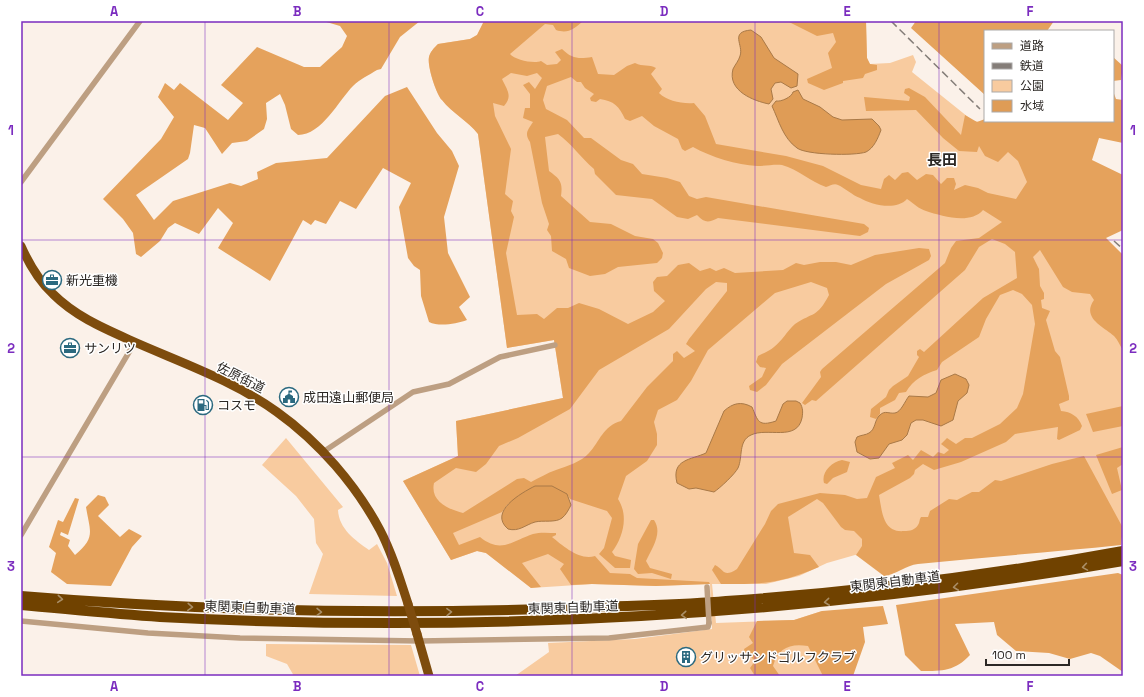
<svg xmlns="http://www.w3.org/2000/svg" width="1144" height="697" font-family="'Space Grotesk','Noto Sans JP',sans-serif">
<rect width="100%" height="100%" fill="#fbf1e9"/>
<path fill="#f8cb9f" d="M484,21H866L867,58L870,64L890,63L913,55L916,62L912,72L973,121L981,122L984,120L1123,255V528L1030,545L880,557L855,555L827,563L799,576L766,584H712L716,623L794,620L822,611L851,676H515L549,652L548,643L635,639L712,629L710,584L656,586L592,584L531,588L486,553L477,551L451,560L403,481L458,456L456,421L563,398L554,340L507,348L478,134C468,121 452,113 442,100C436,94 427,65 429,57C430,52 434,48 438,44L470,39L477,35Z
M286,438L343,507L338,510C339,529 355,540 369,550L377,544L387,563L397,596L309,594L323,554L316,543L314,519L296,496L262,465Z
M266,644L411,645L420,676H294L287,664L266,656Z"/>
<path fill="#e5a25c" fill-rule="evenodd" d="M323,21H420L400,37L381,69L377,70C369,75 360,79 353,86C339,100 322,135 298,135L291,129L285,105L280,94L266,103L267,119L264,129L247,141L232,143L222,154L205,128L194,125L190,153L188,159L136,195L154,220L173,201L230,183L241,186L258,179L257,172L276,163L327,158L385,96L407,87L437,133L452,151L459,166L444,217L448,253L470,297L459,307L467,320C456,324 439,327 429,322L421,296L420,270L414,266L408,258L399,207L411,183L383,168L356,209L340,201L326,224L315,220L311,225L303,220L270,281L218,248L233,223L218,208L199,234L175,223L168,228L160,241L141,257L136,254L133,233L123,219L103,199L161,139L174,117L158,97L165,83L174,90L180,83L228,120L243,103L221,85L257,47L304,67H320L342,47L347,36L340,26Z
M484,21H583C574,29 568,34 556,30L553,25L545,24L510,54C515,60 534,64 541,61L547,65L557,64L561,60L555,52L562,49C572,59 579,59 592,57L598,74L614,75L627,66L635,63C643,67 649,64 656,68L651,74L662,89L659,93C667,101 682,104 694,103L705,116L716,144L786,156L823,166L861,185L881,189L884,179L889,175L895,180L902,173L908,172L917,180L926,174L933,175L941,184L947,178H954L956,184L954,190L965,185L978,188L988,193L1016,199L1027,182L1018,161L1008,152L998,162L985,156L979,146L977,152L959,151L943,138L916,110L866,111L864,97L909,101L910,97L904,93L905,89L909,88L925,97L961,135L965,115L977,122L985,119V121H1113V91L1116,99L1123,100V143L1099,138L1092,160L1123,175V230L1106,238L1123,255V350C1120,346 1118,340 1114,336C1104,327 1081,318 1094,300L1090,294L1072,292L1063,287L1040,250L1033,257L1039,269L1040,286L1044,293V299L1041,300L1042,308L1050,311L1046,320L1055,351L1060,357L1069,396V400L1059,404L1061,411C1071,412 1078,416 1082,426L1080,430L1059,440L1057,439L1058,427L1015,434L1006,442L961,462L934,470L923,464L915,470L914,474L910,478L879,495C882,512 883,533 904,531C910,531 915,530 918,525C920,522 919,520 921,517H928L930,511L949,499L957,500L972,492H979L995,480L1001,481L1052,464L1084,456L1123,528L1121,545C1054,552 986,557 918,564C906,565 896,575 884,576L856,555L862,546V539L854,531L845,530L841,527L823,503L817,499L788,517L794,553L810,555L819,567C780,584 762,584 721,584L712,570L715,565C725,570 723,578 737,569L765,524L771,511L778,504L820,493L845,495L857,499L867,498L876,477L895,468L892,463L908,455L913,460L921,450L933,457L938,452L944,454L949,450L941,444L947,438L956,444L965,438H972L1000,424L1017,408L1023,394L1035,324L1032,305L1022,294L1013,290L1000,295L986,319L979,337L942,362L937,370C924,374 913,380 906,392L899,393L895,400L880,408V414L876,419L870,417L871,409L886,397L889,390L893,386L908,376L919,357L917,355V351L920,349L924,352L983,298L1017,278L1015,252L1005,244L992,239L979,247L965,270L816,401L812,400L805,405L802,403L821,377L820,372L822,369L945,263L951,248L956,241L979,238L1002,222L983,210C970,225 942,216 926,211C919,209 913,203 907,199C896,211 872,205 860,198C852,195 845,188 838,185C834,183 830,186 826,187C811,182 798,169 782,165C775,164 765,166 757,166C737,165 711,157 693,147L685,151L682,149L678,139L654,126L642,116L630,121L625,119C619,106 614,101 600,99L596,102L591,101L590,98L594,94L585,88L581,82H577L571,77L547,86L543,100L546,109L567,120L584,138H591L621,160L633,164L642,174L667,178L680,182L689,196L697,199L706,197L864,224L869,228L868,232L860,236L718,218C708,223 705,223 697,215L688,219L677,217L652,199L616,195L595,174L594,169C581,158 572,144 558,134L545,137L549,171C560,179 563,182 561,196L590,222L611,224L635,236L653,239L658,243L663,253L662,258L657,263L618,267L605,274L590,276L569,268L566,259L552,251L551,236L547,230L549,224L542,203L530,142C524,133 528,130 533,122L523,118L525,108H530V94L523,85L529,82L535,89L542,78L537,73L527,76L511,73L502,79C507,90 513,96 504,106L493,103L495,116L511,149L505,194L513,201L511,211L514,217L506,253L517,315L537,314L544,319L557,308H568L579,303L599,309L628,324L653,312L665,301L654,291L653,282L657,277L667,276L678,265L689,263L700,271L710,268L716,271L724,268L735,273L783,270L796,263L804,265L820,262H836L851,265L875,255L919,248L929,249L931,256L929,260L886,284L782,364L766,385L757,392L750,390L749,386L762,377L766,368L760,367L756,362L758,356C763,353 770,351 774,347C782,341 787,331 795,324C813,312 817,318 829,295L827,288L811,282L775,293L708,350L691,381L677,400L658,410L654,422L657,434V445L647,461L626,476L618,499C629,516 623,537 612,552L615,556L631,560L630,568H615L599,554L604,548L612,518L607,511L570,499L567,494L516,499L507,505L502,512L453,533L459,545L480,537C501,554 512,541 533,534C540,532 549,533 556,533V535L552,537C563,546 580,561 595,556L610,573L630,574L637,578L709,582L710,584L656,586L592,584L571,585L560,569L564,564L548,554L522,563L541,587L531,588L486,553L477,551L451,560L403,481L458,456L456,421L563,398L554,340L507,348L478,134C468,121 452,113 442,100C436,94 427,65 429,57C430,52 434,48 438,44L470,39L477,35ZM716,282L727,283V291L689,339L686,344L695,351L684,358L677,351L673,354V361L647,387L621,421C603,426 600,441 589,453C581,462 567,466 556,470C547,473 539,478 531,482L524,478L517,479L463,513C448,509 430,501 434,483L456,468L476,472L486,464L499,446L518,438L570,409L599,370L669,329L706,289Z
M787,21H866L867,58L870,64L877,65V70L865,74L863,78L843,81V83L824,90L808,83L807,79L832,68L828,53L836,42L833,33L817,36Z
M916,21H1054L1047,31H985V95L911,28Z
M1113,57L1123,66L1121,80L1113,81Z
M1123,406V426L1093,432L1086,414Z
M1123,447V464L1117,468L1122,490L1112,494L1096,455Z
M842,460L850,462L847,472L833,478L827,484L824,483C821,473 831,462 842,460Z
M98,495L105,497L109,505L98,516L120,537L129,529L142,536L132,547L111,586L67,584L51,572L56,553L49,547L58,520L63,522L75,498L79,499L68,535L61,532L60,535L70,540L68,546L75,555C96,537 90,532 86,507Z
M651,520H654C663,533 652,548 646,561L650,568L672,574L671,579L652,573L638,574L634,569L638,544Z
M1118,573L1123,575V672L1100,656L1091,653L1070,659L1049,653L1016,651L997,635L994,622L955,624L970,655C955,671 943,671 921,671L905,655L896,605Z
M883,606L888,624L863,627L865,642L853,676H823L808,646C790,643 778,648 773,666L780,676H755L750,668L755,661L752,658L745,653L744,649L753,643L749,637L757,621L794,620L822,611Z"/>
<path fill="#df9c56" stroke="#a97947" d="M751,30L761,37L774,58L798,74L797,86L791,88L781,82L775,83L771,89L773,99L769,104C754,101 727,91 733,69C735,65 739,60 740,56C744,45 729,32 751,30Z
M798,90L803,99L820,107L833,117L842,120L872,119L879,126L881,130C878,138 874,148 866,152C855,156 806,155 797,148C783,138 779,121 772,106L776,101C781,102 792,97 793,92Z
M955,374L966,379L969,385L967,393L958,401L953,420L941,426L923,420H916L911,423L907,435L902,440L889,444L879,458L870,459L857,452L855,442L857,437C861,435 866,435 869,433C876,429 874,420 880,415C885,410 889,414 895,413C901,412 905,401 909,396L928,397L936,393L941,380Z
M787,401H796L800,403C803,408 803,412 802,418C797,442 767,427 751,435C738,441 743,457 738,468C735,474 720,488 714,492L696,488L689,489L677,483C671,459 691,460 706,453L724,411C733,403 741,401 752,407C758,421 758,427 776,421L783,404Z
M535,486H552L567,494L571,505C569,509 566,515 562,518C556,523 543,520 535,522C525,525 519,532 508,529C488,512 521,493 535,486Z"/>
<g fill="none" stroke-linecap="round" stroke-linejoin="round">
<path stroke="#bd9f82" stroke-width="5.5" d="M21,182L140,21
M323,452L413,392L449,384L500,357L555,345
M21,535L135,342
M21,621L148,633L240,638L419,641L609,638L708,627L709,623"/>
<path stroke="#7e4c0d" stroke-width="9" d="M21,246C29,264 39,281 53,294C75,316 103,328 130,340C179,362 233,380 277,412C319,442 356,485 380,530C392,553 400,579 408,604
M417,634L429,676"/>
<path stroke="#704200" stroke-width="10" d="M21,596C213,612 406,615 598,607C641,605 684,605 726,601C859,592 992,575 1123,551
M21,605C67,609 113,614 160,617C484,634 803,616 1123,561"/>
<path stroke="#847d78" stroke-width="1.5" stroke-dasharray="8 4" stroke-linecap="butt" d="M891,21L980,109
M1114,241L1123,249"/>
<path stroke="#bd9f82" stroke-width="5.5" d="M707,587L709,623"/>
<path stroke="#7e4c0d" stroke-width="9" d="M408,604L417,634"/>
</g>
<defs><path id="oneway-chevron" d="M-2-3.5L2.5 0L-2 3.5" fill="none" stroke-width="1.6" stroke-linecap="round" stroke-linejoin="round"/></defs>
<g stroke="#a98e66">
<use href="#oneway-chevron" transform="translate(1085 567) rotate(171)"/>
<use href="#oneway-chevron" transform="translate(956 587) rotate(173)"/>
<use href="#oneway-chevron" transform="translate(60 599) rotate(5)"/>
<use href="#oneway-chevron" transform="translate(827 602) rotate(174)"/>
<use href="#oneway-chevron" transform="translate(190 607) rotate(3)"/>
<use href="#oneway-chevron" transform="translate(319 612) rotate(1)"/>
<use href="#oneway-chevron" transform="translate(449 612) rotate(-1)"/>
<use href="#oneway-chevron" transform="translate(684 615) rotate(176)"/>
</g>
<path fill="none" stroke="#7b2cbf" stroke-width="1" stroke-opacity="0.55" d="M205,21V676M389,21V676M572,21V676M755,21V676M939,21V676M21,240H1123M21,457H1123"/>
<defs>
<symbol id="office-ring" viewBox="-11 -11 22 22"><circle r="9.5" fill="#fff" stroke="#2b697f" stroke-width="1.5"/><path d="M-6-3h4V-5.5h4V-3h4V5H-6ZM-1-4.5V-3h2v-1.5ZM-6 0V1H6V0Z" fill="#2b697f"/></symbol>
<symbol id="civic-ring" viewBox="-11 -11 22 22"><circle r="9.5" fill="#fff" stroke="#2b697f" stroke-width="1.5"/><path d="M-.6-6.5H3V-4.5H.6V-3L4-1V1h2V6H-6V1h2V-1L-.6-3ZM-1.2 2.5V6h2.4V2.5Z" fill="#2b697f"/></symbol>
<symbol id="fuel-ring" viewBox="-11 -11 22 22"><circle r="9.5" fill="#fff" stroke="#2b697f" stroke-width="1.5"/><path d="M-5.5-6h7V0h2V4h1.3V-2.5L3-4.5l.8-.8L6-3V5H2.5V1h-1V6h-7ZM-4.2-4.7v3.2H.2V-4.7Z" fill="#2b697f"/></symbol>
<symbol id="building-ring" viewBox="-11 -11 22 22"><circle r="9.5" fill="#fff" stroke="#2b697f" stroke-width="1.5"/><path d="M-4-6H4V6H1V3H-1V6H-4ZM-2.5-4.3h1.7v1.8h-1.7ZM.8-4.3h1.7v1.8H.8ZM-2.5-1h1.7V.8h-1.7ZM.8-1h1.7V.8H.8Z" fill="#2b697f"/></symbol>
</defs>
<g fill-rule="evenodd">
<use href="#office-ring" x="41" y="269" width="22" height="22"/>
<use href="#office-ring" x="59" y="337" width="22" height="22"/>
<use href="#civic-ring" x="278" y="386" width="22" height="22"/>
<use href="#fuel-ring" x="192" y="394" width="22" height="22"/>
<use href="#building-ring" x="675" y="646" width="22" height="22"/>
</g>
<g text-anchor="middle" stroke-width="3" stroke-linejoin="round" paint-order="stroke">
<g font-size="13" fill="#2c2825" stroke="#fff" text-anchor="start">
<text x="66" y="285">新光重機</text>
<text x="84" y="353">サンリツ</text>
<text x="303" y="402">成田遠山郵便局</text>
<text x="217" y="410">コスモ</text>
<text x="700" y="662">グリッサンドゴルフクラブ</text>
</g>
<g font-size="13" fill="#2c2825" stroke="#fff">
<text transform="translate(241 377) rotate(27)" y="5">佐原街道</text>
<text transform="translate(895 581) rotate(-7)" y="5">東関東自動車道</text>
<text transform="translate(250 607) rotate(2)" y="5">東関東自動車道</text>
<text transform="translate(573 607) rotate(-2)" y="5">東関東自動車道</text>
</g>
<g font-size="15" font-weight="bold" fill="#2c2825" stroke="#fff">
<text x="942" y="165">長田</text>
</g>
</g>
<rect width="1144" height="697" fill="none" stroke="#ffffff" stroke-width="44"/>
<rect x="984" y="30" width="130" height="92" fill="#ffffff" stroke="#aba9a8"/>
<rect x="992" y="43" width="20" height="6" fill="#bd9f82" stroke="#aba9a8"/>
<text x="1020" y="50" font-size="12" fill="#2c2825">道路</text>
<rect x="992" y="63" width="20" height="6" fill="#847d78" stroke="#aba9a8"/>
<text x="1020" y="70" font-size="12" fill="#2c2825">鉄道</text>
<rect x="992" y="80" width="20" height="12" fill="#f8cb9f" stroke="#aba9a8"/>
<text x="1020" y="90" font-size="12" fill="#2c2825">公園</text>
<rect x="992" y="100" width="20" height="12" fill="#df9c56" stroke="#aba9a8"/>
<text x="1020" y="110" font-size="12" fill="#2c2825">水域</text>
<path d="M986 659v6h83v-6" fill="none" stroke="#2c2825" stroke-width="2"/>
<text x="992" y="659" font-size="12" fill="#2c2825" stroke="#ffffff" stroke-width="3" paint-order="stroke">100 m</text>
<rect x="22" y="22" width="1100" height="653" fill="none" stroke="#7b2cbf" stroke-width="1.5"/>
<g font-size="13" text-anchor="middle" font-weight="bold" fill="#7b2cbf">
<text x="114" y="16">A</text>
<text x="297" y="16">B</text>
<text x="480" y="16">C</text>
<text x="664" y="16">D</text>
<text x="847" y="16">E</text>
<text x="1030" y="16">F</text>
<text x="11" y="135">1</text>
<text x="1133" y="135">1</text>
<text x="11" y="353">2</text>
<text x="1133" y="353">2</text>
<text x="11" y="571">3</text>
<text x="1133" y="571">3</text>
<text x="114" y="691">A</text>
<text x="297" y="691">B</text>
<text x="480" y="691">C</text>
<text x="664" y="691">D</text>
<text x="847" y="691">E</text>
<text x="1030" y="691">F</text>
</g>
</svg>
